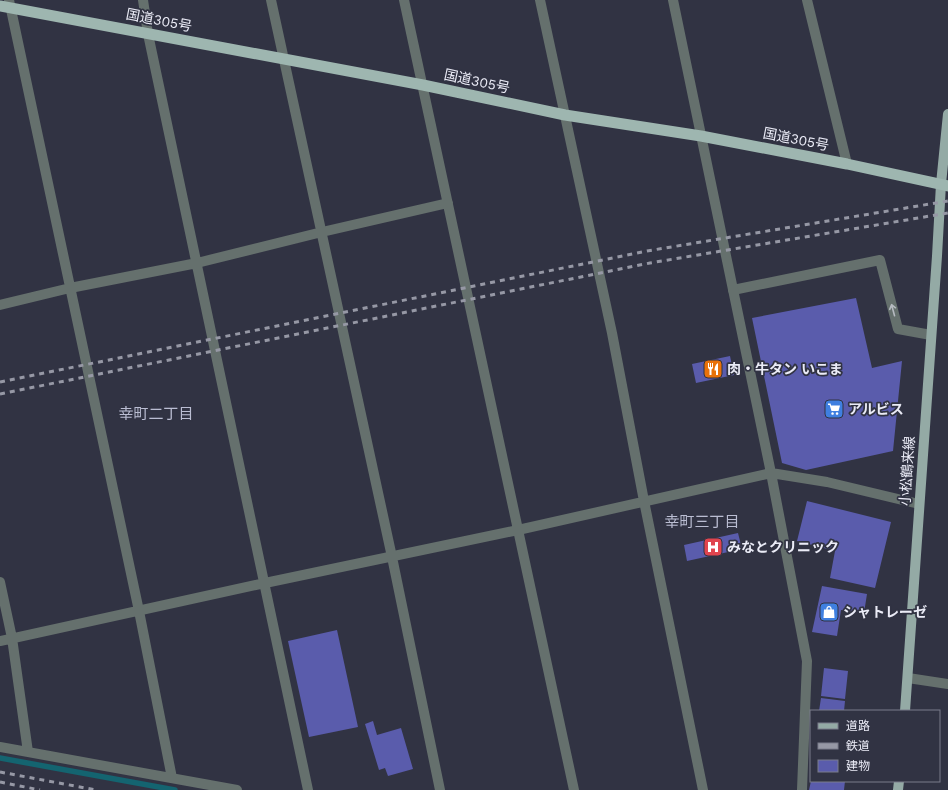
<svg xmlns="http://www.w3.org/2000/svg" width="948" height="790" font-family="'Work Sans','Noto Sans JP',sans-serif">
<rect width="100%" height="100%" fill="#313343"/>
<g fill="none" stroke-linecap="round" stroke-linejoin="round">
<path stroke="#146470" stroke-width="5.5" d="M0,758L175,790"/>
</g>
<path fill="#5a5cac" d="M856,298L872,368L902,361L893,451L806,470L782,463L752,318Z
M730,356L734,375L696,383L692,364Z
M807,501L891,522L875,588L830,578L835,551L797,541Z
M738,533L742,549L687,561L684,545Z
M822,586L867,594L864,613L841,610L837,636L812,632Z
M337,630L358,727L309,737L288,641Z
M824,668L848,671L845,699L821,696Z
M821,698L845,701L844,711H819Z
M373,721L377,735L401,728L413,769L388,776L385,768L379,770L365,724Z
M811,781H845L844,790H809Z"/>
<g fill="none" stroke-linecap="round" stroke-linejoin="round">
<path stroke="#65706d" stroke-width="10" d="M733,290L880,260L898,329L931,335"/>
<path stroke="#65706d" stroke-width="10" d="M9,0L139,611L172,778
M143,0L148,34L308,790
M271,0L392,557L440,790
M404,0L574,790
M540,0L612,333L644,501L703,790
M673,0L771,473L807,661L802,790
M807,0L847,164
M0,305L70,288L197,263L322,232L448,203
M0,582L12,638L28,752
M0,641L265,583L518,530L771,473L827,482L919,504
M908,678L948,684
M0,747L237,790"/>
<path stroke="#94aaa5" stroke-width="10" d="M905,711L937,256L941,184L948,114
M898,790L899,781"/>
<path stroke="#9eb6b0" stroke-width="11" d="M0,6L423,85L565,115L701,136L847,164L948,186"/>
<path stroke="#9698a5" stroke-width="3" stroke-dasharray="5 5" stroke-linecap="butt" d="M0,382L647,251L948,201
M0,394L650,263L948,213
M0,772L96,790
M0,782L40,790"/>
</g>
<defs><path id="oneway-shaft" d="M-6 0H5M1.5-3L5.5 0L1.5 3" fill="none" stroke-width="1.6" stroke-linecap="round" stroke-linejoin="round"/></defs>
<use stroke="#b5bac0" href="#oneway-shaft" transform="translate(893 310) rotate(-105)"/>
<defs>
<symbol id="restaurant-square" viewBox="-11 -11 22 22"><rect x="-9" y="-9" width="18" height="18" rx="4" fill="#e8710a" stroke="#313343"/><path d="M-5-6h1v4h1v-4h1v4h1v-4h1v5L-1.5 .5V6h-2V.5L-5-1ZM5-6V6H3V1.5H1.5Q1.5-4 5-6Z" fill="#fff"/></symbol>
<symbol id="supermarket-square" viewBox="-11 -11 22 22"><rect x="-9" y="-9" width="18" height="18" rx="4" fill="#3f7fe0" stroke="#313343"/><path d="M-6-5.5h2.5l.6 2H6L4.5 2H-2.5L-4.4-4H-6ZM-1.5 3.2a1.3 1.3 0 1 0 .1 0ZM3 3.2a1.3 1.3 0 1 0 .1 0Z" fill="#fff"/></symbol>
<symbol id="hospital-square" viewBox="-11 -11 22 22"><rect x="-9" y="-9" width="18" height="18" rx="4" fill="#e0444e" stroke="#313343"/><path d="M-5-5h3v3.5h4V-5h3V5h-3V1.5h-4V5h-3Z" fill="#fff"/></symbol>
<symbol id="shop-square" viewBox="-11 -11 22 22"><rect x="-9" y="-9" width="18" height="18" rx="4" fill="#3f7fe0" stroke="#313343"/><path d="M-5-2.5h2.3a2.7 3.5 0 0 1 5.4 0H5L5.5 6h-11ZM-1.5-2.5h3a1.5 2.3 0 0 0-3 0Z" fill="#fff"/></symbol>
</defs>
<g fill-rule="evenodd">
<use href="#restaurant-square" x="702" y="358" width="22" height="22"/>
<use href="#supermarket-square" x="823" y="398" width="22" height="22"/>
<use href="#hospital-square" x="702" y="536" width="22" height="22"/>
<use href="#shop-square" x="818" y="601" width="22" height="22"/>
</g>
<g text-anchor="middle" stroke-width="3.5" stroke-linejoin="round" paint-order="stroke">
<g font-size="14" fill="#ebecf7" stroke="#313343">
<text transform="translate(159 20) rotate(11)" y="5">国道305号</text>
<text transform="translate(477 81) rotate(12)" y="5">国道305号</text>
<text transform="translate(796 139) rotate(11)" y="5">国道305号</text>
<text transform="translate(907 471) rotate(-86)" y="5">小松鶴来線</text>
</g>
<g font-size="14" font-weight="bold" fill="#ebecf7" stroke="#313343" text-anchor="start">
<text x="727" y="374">肉・牛タン いこま</text>
<text x="848" y="414">アルビス</text>
<text x="727" y="552">みなとクリニック</text>
<text x="843" y="617">シャトレーゼ</text>
</g>
<g font-size="15" fill="#babdd2" stroke="#313343">
<text x="156" y="419">幸町二丁目</text>
<text x="702" y="527">幸町三丁目</text>
</g>
</g>
<rect x="810" y="710" width="130" height="72" fill="#313343" stroke="#7b7d8b"/>
<rect x="818" y="723" width="20" height="6" fill="#94aaa5" stroke="#7b7d8b"/>
<text x="846" y="730" font-size="12" fill="#ebecf7">道路</text>
<rect x="818" y="743" width="20" height="6" fill="#9698a5" stroke="#7b7d8b"/>
<text x="846" y="750" font-size="12" fill="#ebecf7">鉄道</text>
<rect x="818" y="760" width="20" height="12" fill="#5a5cac" stroke="#7b7d8b"/>
<text x="846" y="770" font-size="12" fill="#ebecf7">建物</text>
</svg>
